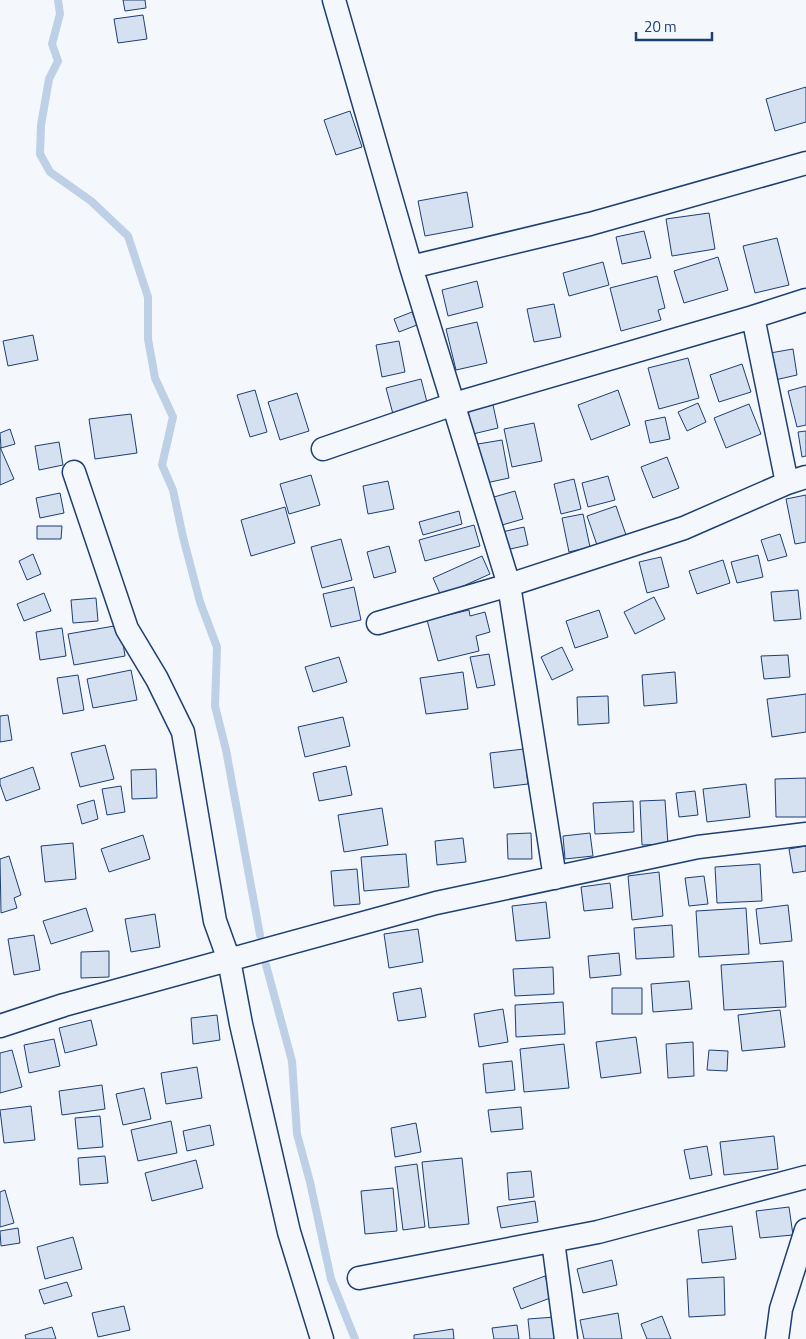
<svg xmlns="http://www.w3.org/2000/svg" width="806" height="1339" font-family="'Titillium Web',sans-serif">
<rect width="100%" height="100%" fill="#f4f7fb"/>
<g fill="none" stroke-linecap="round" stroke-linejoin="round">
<path stroke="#bed0e5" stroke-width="8" d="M58,0L60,14L52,44L58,61L49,79L41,125L40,154L50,172L91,201L128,236L148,297V339L155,378L173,417L162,465L173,490L183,537L200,602L217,647L215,706L226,750L260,935
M266,965L292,1061L297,1134L310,1182L331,1279L355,1339"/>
</g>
<path fill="#d5e0f0" stroke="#1d3f73" d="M123,0H145L146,8L125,11Z
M143,15L147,39L118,43L114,19Z
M806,87V122L775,131L766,99Z
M350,111L362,147L336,155L324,120Z
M467,192L473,227L425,236L418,201Z
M709,213L715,249L672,256L666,219Z
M644,231L651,258L622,264L616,237Z
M777,238L789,285L755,293L743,246Z
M718,257L728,290L684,303L674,271Z
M603,262L609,285L569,296L563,273Z
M657,276L665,308L658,310L661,320L621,331L610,288Z
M477,281L483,307L448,316L442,290Z
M554,304L561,337L534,342L527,309Z
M412,312L417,325L399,332L394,319Z
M477,322L487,363L456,370L446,329Z
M33,335L38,360L8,366L3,341Z
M399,341L405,372L382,377L376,345Z
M793,349L797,375L775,380L770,353Z
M688,358L699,398L659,409L648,368Z
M742,364L751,392L719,402L710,375Z
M421,379L428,406L393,414L386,388Z
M806,386V425L797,427L788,391Z
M255,390L267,432L250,437L237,395Z
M618,390L630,425L591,440L578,405Z
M297,393L309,431L280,440L268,402Z
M698,403L706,422L687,431L678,412Z
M749,404L761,434L726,448L714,418Z
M493,405L498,428L473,434L468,411Z
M131,414L137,453L95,459L89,419Z
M665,417L670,439L650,443L645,421Z
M534,423L542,461L512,467L504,429Z
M10,429L15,444L1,448L0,433Z
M806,431V456L802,457L798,432Z
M502,440L509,478L486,483L478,444Z
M59,442L63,465L39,470L35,446Z
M0,447L14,479L0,485Z
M667,457L679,488L653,498L641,467Z
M311,475L320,505L289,514L280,484Z
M608,476L615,500L588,507L582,483Z
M574,479L581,509L561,514L554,484Z
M388,481L394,509L368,514L363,486Z
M515,491L523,519L502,525L494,497Z
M60,493L64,513L40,518L36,498Z
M806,495V542L795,544L786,499Z
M616,506L626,535L597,545L587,516Z
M285,507L295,543L251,556L241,520Z
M459,511L462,524L423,535L419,522Z
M583,514L590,547L569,552L562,518Z
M474,525L480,546L425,561L419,540Z
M37,526H62L61,539H37Z
M524,527L528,545L506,550L502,532Z
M780,534L787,556L768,561L761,540Z
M341,539L352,580L322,588L311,547Z
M389,546L396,572L374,578L367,552Z
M33,554L41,574L27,580L19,561Z
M758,555L763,577L737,583L731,562Z
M482,556L490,574L441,596L433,578Z
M661,557L669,587L647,593L639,562Z
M723,560L730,583L697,594L689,571Z
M354,587L361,620L331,627L323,594Z
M798,590L801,619L774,621L771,592Z
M44,593L51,611L24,621L17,604Z
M654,597L665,619L635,634L624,612Z
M96,598L98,621L73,623L71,600Z
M469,610L470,616L485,612L490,632L476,636L479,651L438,661L427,620Z
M599,610L608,637L575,648L566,621Z
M120,625L125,656L74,665L68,634Z
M62,628L66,656L40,660L36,632Z
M562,647L573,670L552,680L541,657Z
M489,654L495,685L477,688L470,657Z
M788,655L790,677L764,679L761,656Z
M339,657L347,682L313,692L305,667Z
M131,670L137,700L93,708L87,679Z
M463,672L468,709L426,714L420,678Z
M675,672L677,703L644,706L642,675Z
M78,675L84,710L63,714L57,678Z
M806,694V732L772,737L767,699Z
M608,696L609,723L578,725L577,697Z
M8,715L12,740L0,742V716Z
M343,717L350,746L305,757L298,727Z
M105,745L114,779L80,787L71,753Z
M524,749L528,784L494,788L490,753Z
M346,766L352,795L319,801L313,773Z
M33,767L40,789L6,801L0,784V779Z
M156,769L157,798L132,799L131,770Z
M806,778V817H776L775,779Z
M746,784L750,817L707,822L703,789Z
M121,786L125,812L107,815L102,789Z
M695,791L698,815L679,817L676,793Z
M94,800L98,819L82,824L77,805Z
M665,800L668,844L642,845L640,801Z
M633,801L634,832L595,834L593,803Z
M382,808L388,845L344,852L338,815Z
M531,833L532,859H508L507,834Z
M590,833L593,856L565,859L563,836Z
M143,835L150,859L109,872L101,849Z
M463,838L466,862L437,865L435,841Z
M73,843L76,879L45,882L41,846Z
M806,846V871L793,873L789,849Z
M406,854L409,887L364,891L361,857Z
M9,856L21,895L14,898L17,908L1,913L0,859Z
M760,864L762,901L717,903L715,867Z
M357,869L360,904L334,906L331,871Z
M659,872L663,916L632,920L628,876Z
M704,876L708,904L689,906L685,878Z
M610,883L613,908L584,911L581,887Z
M546,902L550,938L516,941L512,906Z
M788,905L792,941L760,944L756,909Z
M86,908L93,931L51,944L43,921Z
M746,908L749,954L699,957L696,911Z
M155,914L160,947L131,952L125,919Z
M672,925L674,957L636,959L634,928Z
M418,929L423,962L389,968L384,934Z
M34,935L40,970L14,975L8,939Z
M109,951V977L81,978V952Z
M619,953L621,975L590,978L588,956Z
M783,961L786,1007L724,1010L721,965Z
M553,967L554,994L515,996L513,969Z
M689,981L692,1009L653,1012L651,984Z
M421,988L426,1017L398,1021L393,993Z
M612,988H642V1014H612Z
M563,1002L565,1034L516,1037L515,1005Z
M503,1009L508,1042L479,1047L474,1014Z
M780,1010L785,1047L742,1051L738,1015Z
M217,1015L220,1040L193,1044L191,1018Z
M91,1020L97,1045L65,1053L59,1028Z
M636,1037L641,1073L601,1078L596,1042Z
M54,1039L60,1066L29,1073L24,1045Z
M693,1042L694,1076L668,1078L666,1044Z
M564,1044L569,1088L524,1092L520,1049Z
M12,1050L22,1087L0,1093V1053Z
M709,1050L728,1051L727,1071L707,1070Z
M512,1061L515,1090L486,1093L483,1064Z
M197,1067L202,1098L166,1104L161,1073Z
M102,1085L105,1109L62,1115L59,1091Z
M144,1088L151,1119L123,1125L116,1094Z
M31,1106L35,1140L4,1143L0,1110Z
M521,1107L523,1129L491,1132L488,1110Z
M100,1116L103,1147L78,1149L75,1118Z
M171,1121L177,1153L138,1161L131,1130Z
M416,1123L421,1152L395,1157L391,1128Z
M210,1125L214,1145L187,1151L183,1131Z
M774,1136L778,1169L724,1175L720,1142Z
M707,1146L712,1175L690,1179L684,1150Z
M105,1156L108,1183L80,1185L78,1158Z
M462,1158L469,1224L429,1228L422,1162Z
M196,1160L203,1188L152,1201L145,1173Z
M417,1164L425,1227L403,1230L395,1167Z
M531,1171L534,1197L509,1200L507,1173Z
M393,1188L397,1231L365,1234L361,1191Z
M5,1190L14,1223L0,1227V1192Z
M535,1201L538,1222L501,1228L497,1207Z
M789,1207L793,1235L760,1238L756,1211Z
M732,1226L736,1259L702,1263L698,1230Z
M18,1228L20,1243L1,1246L0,1231Z
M73,1237L82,1269L45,1279L37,1247Z
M612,1260L617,1285L583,1293L577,1269Z
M545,1276L553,1297L521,1309L513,1288Z
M724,1277L725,1315L689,1317L687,1279Z
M67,1282L72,1296L44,1304L39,1290Z
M124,1306L130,1330L98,1337L92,1313Z
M618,1313L622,1339H584L580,1320Z
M662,1316L671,1339H647L641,1324Z
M555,1317L557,1339H530L528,1319Z
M517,1325L519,1339H494L492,1328Z
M52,1327L56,1339H26L25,1335Z
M453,1329L454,1339H414V1335Z"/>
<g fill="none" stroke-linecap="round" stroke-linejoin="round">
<defs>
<path id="minor" d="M334,0L411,267L509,585L555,878
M411,267L590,224L806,163
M806,300L753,317L787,483L806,477
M323,449L454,404L753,317
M74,472L127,629L157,679L183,732L215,921L229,960L241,1024L289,1232L322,1339
M378,623L509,585L684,528L787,483
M0,1026L64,1005L436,903L698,847L806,834
M553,1241L566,1339
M359,1278L598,1232L806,1177
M777,1339L781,1309L806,1230"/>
</defs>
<use href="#minor" stroke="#1d3f73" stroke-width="25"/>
<use href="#minor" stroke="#f4f7fb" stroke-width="22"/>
</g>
<path d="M636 32v8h76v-8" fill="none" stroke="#1d3f73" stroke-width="2.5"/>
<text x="644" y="32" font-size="15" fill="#1d3f73" stroke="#f4f7fb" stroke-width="4" paint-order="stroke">20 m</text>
</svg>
